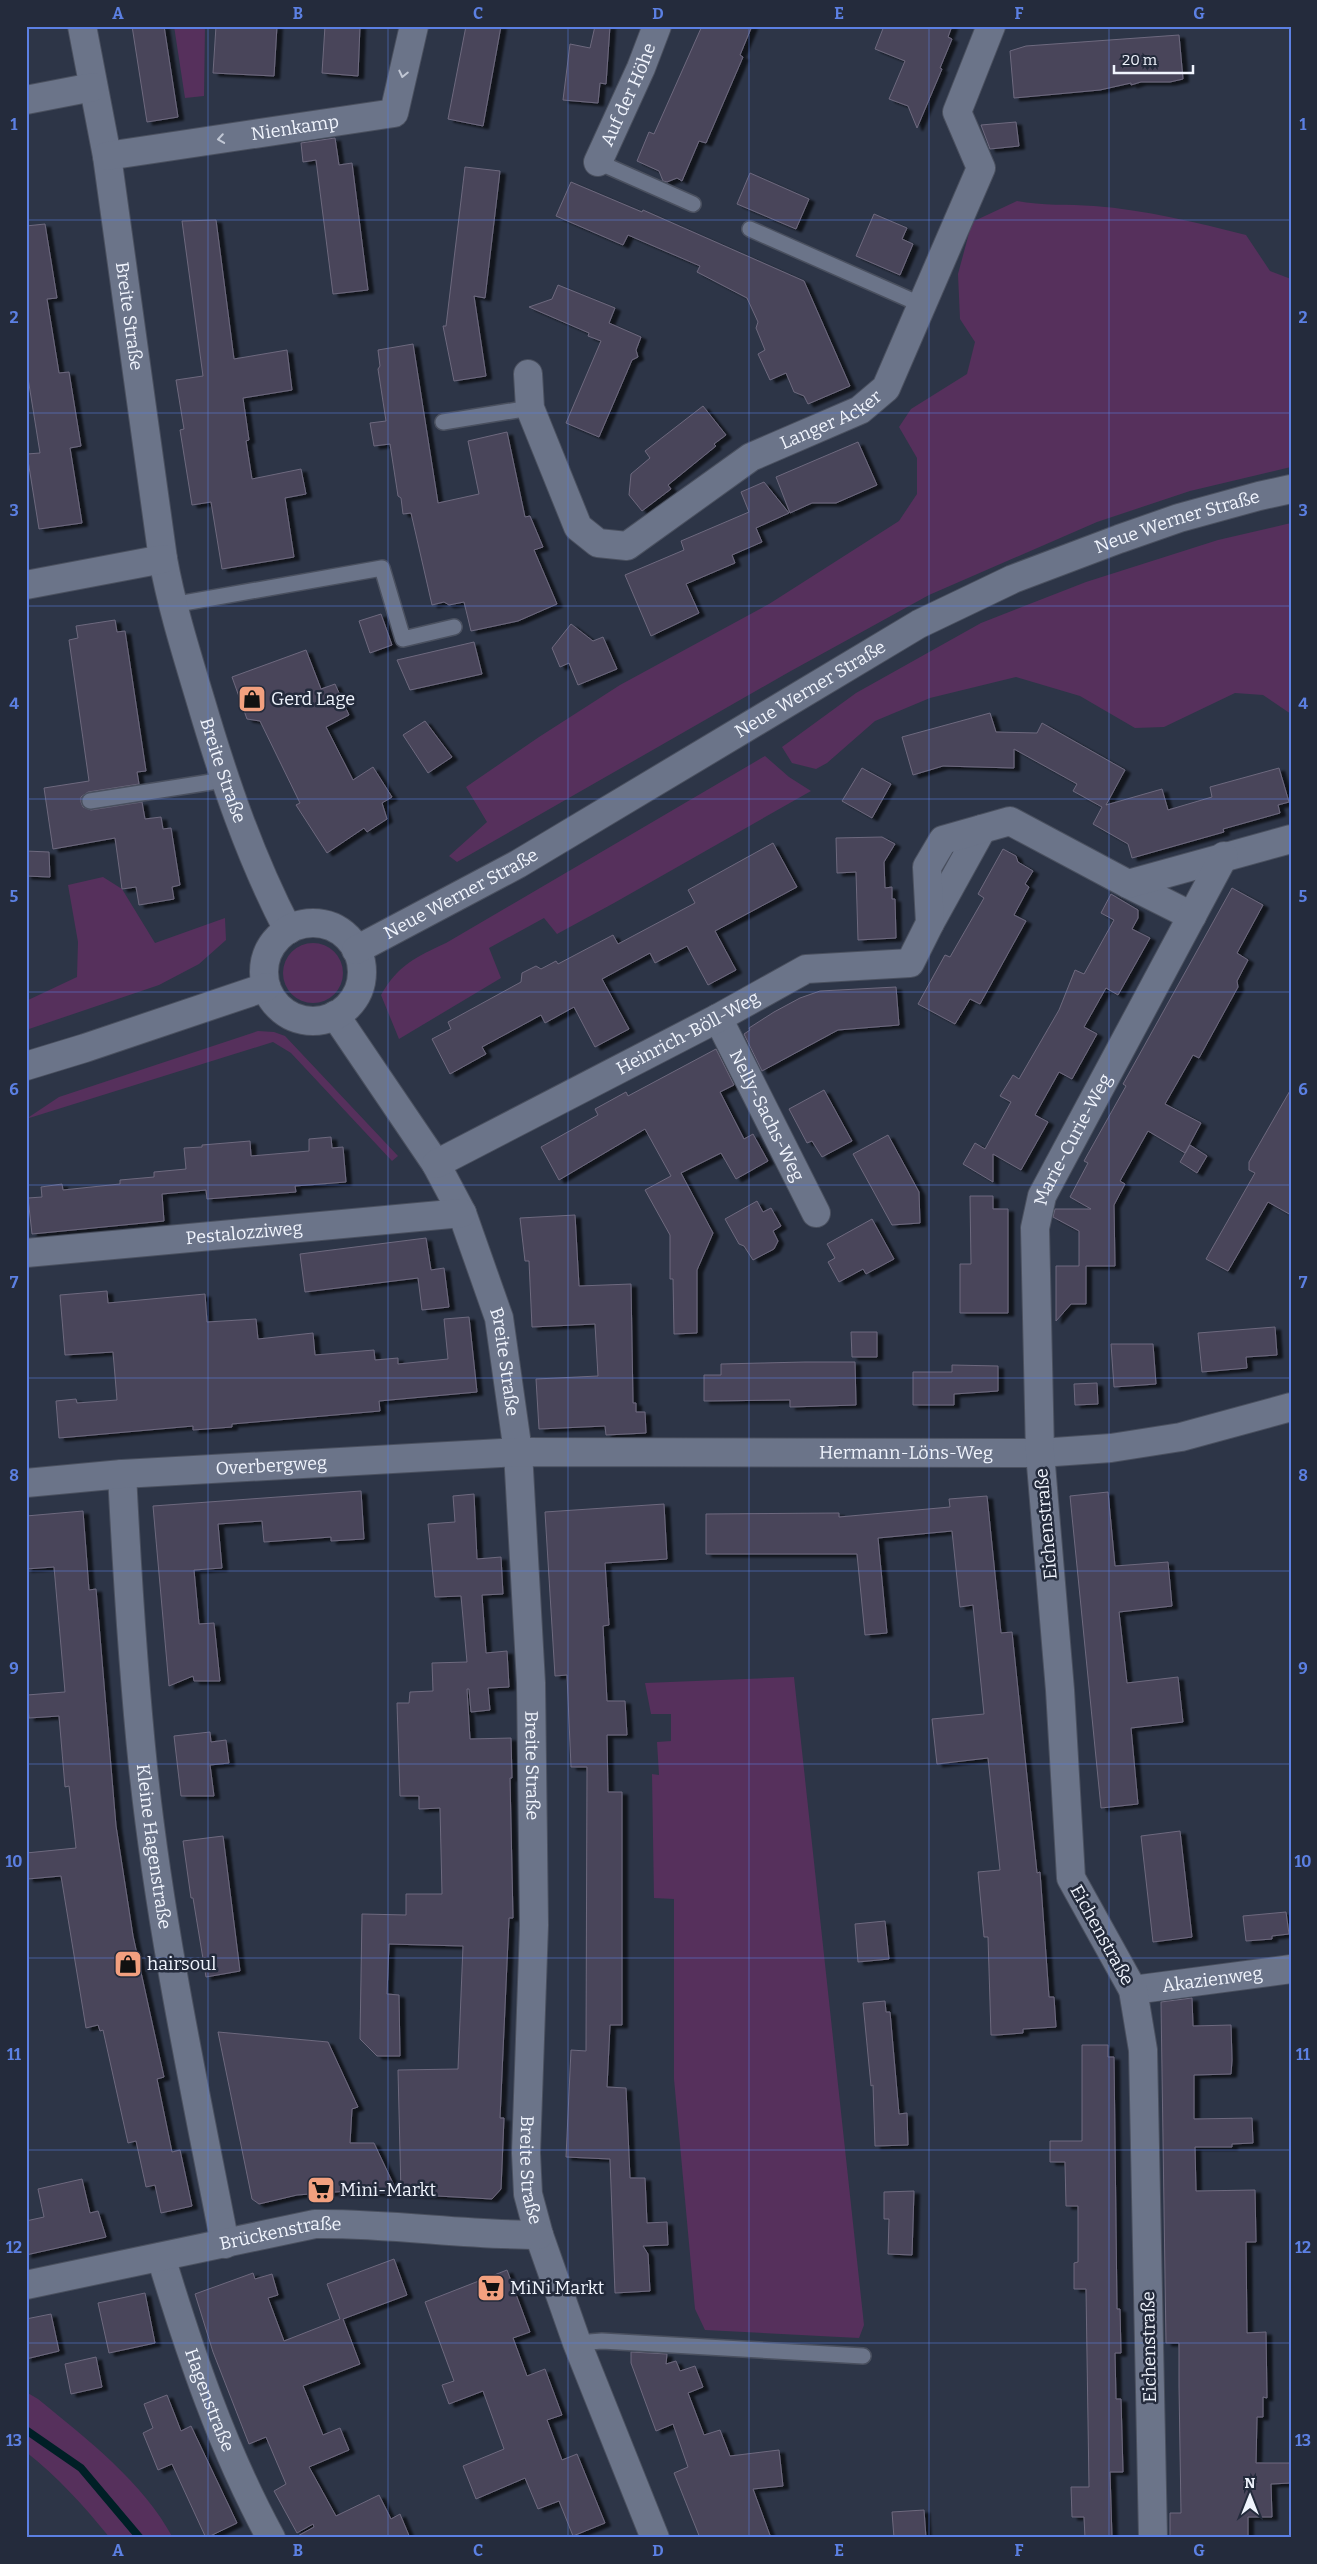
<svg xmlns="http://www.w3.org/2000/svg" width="1317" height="2564" font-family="Bitter,serif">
<defs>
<filter id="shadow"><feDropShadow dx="5.5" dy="3" stdDeviation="1" flood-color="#0009"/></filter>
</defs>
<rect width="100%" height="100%" fill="#2d3547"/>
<path fill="#56305c" d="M174,26H205L204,96L185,98Z
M1017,201C1042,206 1068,204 1094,206C1146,210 1195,222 1246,235L1270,271L1291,279V467L1190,491L1097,522L929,595L789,672L457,862L449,856L487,822L466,787L539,737L620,685L769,604L899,521L917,494V458L899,427L911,409L967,374L975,342L960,319L958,274L972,222Z
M1291,523V714L1263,695L1235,693L1164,727L1135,728L1080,696L1016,677L930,698L875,721L827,763L816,769L792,763L782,747L856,693L981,623L1086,582L1218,540Z
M765,756L789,777L811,791L614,903L557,934L544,918L489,948L501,978L399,1039L381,995C398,965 416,957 446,943Z
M103,877L122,889L155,943L225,918L226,940L199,964L159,985L26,1030V1001L77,977L78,942L68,885Z
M283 973a30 30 0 1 1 60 0a30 30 0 1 1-60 0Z
M258,1031L274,1032L285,1036L398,1156L392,1161L291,1053L273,1042L26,1119L59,1097Z
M794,1677L864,2325L859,2338L705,2330L695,2309L674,2079V1899L654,1898L652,1774L659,1775L657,1742L671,1741V1714H651L645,1683Z
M26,2392L38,2399C87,2439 143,2482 173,2538H110C84,2506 58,2477 26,2452Z"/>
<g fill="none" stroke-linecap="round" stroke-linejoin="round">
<path stroke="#001f26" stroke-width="8" d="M26,2430L81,2468L140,2538"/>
</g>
<path fill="#4a455a" stroke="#6d697e" filter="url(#shadow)" d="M132,26H164L178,117L147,122Z
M216,26H277L274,76L213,73Z
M325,26H360L358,76L322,73Z
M466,26H501L483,126L448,119Z
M595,26H610L606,84L600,83L598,103L563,100L570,44L590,48Z
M702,26H752L740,55L743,57L706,143L699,141L682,181L677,178L667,182L663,181L659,171L637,161L649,132L654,134Z
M884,26H952L948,37L952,39L940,68L942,69L917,128L908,106L889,99L905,61L875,49Z
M1179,35L1183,79L1170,82H1141L1131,85V83L1100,90L1014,98L1010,51L1026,46Z
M1016,122L1019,146L990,149L981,125Z
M335,138L339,165L352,163L368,290L333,294L316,160L303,162L301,143Z
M465,167L500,171L485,298L474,296L486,376L454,381L443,326H446Z
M750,173L809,199L796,229L737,204Z
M571,182L642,212L643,210L804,281L850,386L808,404L804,396L794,392L786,373L770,380L758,354L765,350L756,328L758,322L747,298L697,272L700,266L628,235L623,245L556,216Z
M874,214L907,228L902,239L913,244L900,275L856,256Z
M216,220L234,359L287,350L292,390L243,398L249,440L246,441L252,479L301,469L306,494L285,498L294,557L222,569L211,502L192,505L180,430L184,429L176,380L203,376L182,221Z
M45,224L57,298L47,299L59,373L69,372L81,446L70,448L82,523L39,529L27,454L40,453L28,378L26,379V226Z
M558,285L615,308L609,323L641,337L636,350L638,357L632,360L599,437L566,423L601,341L588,336L589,333L529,307L552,299Z
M413,344L438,503L479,494L468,441L507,432L525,517L530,516L543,547L534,550L557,604L518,621L471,631L464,602L449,605L444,602L432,605L411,513L403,514L401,498L398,496L390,444L374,446L370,423L386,421L378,369L380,366L378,350Z
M703,406L726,435L714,444L716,446L668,485L671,489L642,511L629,495L631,474L650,458L645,451Z
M858,442L877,485L836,503H812L790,513L776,477Z
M764,482L789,513L756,528L762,542L732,555L735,563L686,584L699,613L651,636L625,575L684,550L681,541L749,512L741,492Z
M381,614L392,645L370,653L359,621Z
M115,620L117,632L125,631L146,771L137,772L139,784L88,792L81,797V802L83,807L91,810L142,802L145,819L161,817L163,829L171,828L180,885L172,887L174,899L139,905L136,887L122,889L115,838L53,849L44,788L89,781L69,640L78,638L76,626Z
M571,624L593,641L603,637L617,669L578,685L569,663L560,667L552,648Z
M474,642L482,674L410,690L397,660Z
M306,650L321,689L335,684L349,715L326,727L353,780L373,767L392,797L382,803L387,819L367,832L364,828L327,853L296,805L300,803L260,721L247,719L232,677Z
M990,713L996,732L1037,733L1042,723L1125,770L1106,805L1162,789L1168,810L1212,797L1210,787L1279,768L1289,802L1278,805L1280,813L1223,829L1224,832L1132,858L1128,844L1093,824L1102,807L1073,791L1077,784L1014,749V768L943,766L913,775L902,737Z
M425,721L452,757L428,773L403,735Z
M862,768L891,784L872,818L842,801Z
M882,837L895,844L884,862L885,888L892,887V899H895L896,938L858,940L856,872L837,873L836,838Z
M773,843L797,887L715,931L736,970L708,985L687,946L655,963L650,953L602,979L629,1029L595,1047L574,1007L545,1023L541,1015L482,1047L486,1054L450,1074L432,1039L451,1029L448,1022L521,982L522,973L536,966L541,969L556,961L558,964L613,935L618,944L695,903L688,890Z
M1003,849L1016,856L1018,862L1033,871L1025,884L1029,887L1014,915L1026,921L980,1004L970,999L955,1024L918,1004L945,955L950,957L984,898L978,894Z
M26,851L49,852L50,877L26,876Z
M1232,888L1263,905L1237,953L1248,960L1237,981L1238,987L1199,1058L1193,1055L1165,1104L1201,1123L1185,1153L1148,1131L1120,1181L1125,1184L1114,1205L1115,1266H1086V1304H1071L1056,1321V1266H1079V1231L1053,1217L1055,1209H1091L1070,1197L1088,1163L1084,1161L1126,1086L1123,1084Z
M1111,894L1138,910V918L1132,929L1150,938L1118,995L1106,988L1084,1027L1097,1034L1072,1079L1059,1072L1035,1115L1048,1122L1021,1170L993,1154V1182L963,1164L975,1143L985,1149L1011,1102L1000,1096L1013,1075L1019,1079L1059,1010L1075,970L1084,974L1114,920L1101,913Z
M896,987L899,1025L838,1030L762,1071L744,1034L750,1030L749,1028L774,1012L800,998L820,991Z
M716,1049L734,1085L720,1092L744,1139L753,1134L768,1161L736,1179L721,1153L681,1173L713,1233L697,1270V1333L674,1334L673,1279H670V1235L645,1190L671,1176L645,1129L559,1180L541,1147L598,1115L595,1109L626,1092L628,1096Z
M1291,1089V1215L1268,1202L1228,1271L1206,1259L1255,1173L1249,1170V1162Z
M824,1090L852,1141L822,1157L812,1141L807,1143L789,1109Z
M888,1135L919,1192L920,1223L892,1225L853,1154Z
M331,1137L332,1148L343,1147L346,1182L295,1186L296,1192L207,1199L206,1190L162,1194L164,1221L32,1234L28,1198L42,1197L41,1187L62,1184L63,1190L120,1184V1180L154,1177V1172L186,1169L184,1148L202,1147V1145L250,1141L251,1156L309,1151V1139Z
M1190,1145L1207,1156L1197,1173L1180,1162Z
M970,1196H993V1209H1008V1313H960V1264H971Z
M757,1201L763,1212L771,1208L781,1226L773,1231L778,1241L774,1249L753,1260L744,1246L739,1244L725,1219Z
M575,1215L579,1286L631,1284L633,1403H636V1412H645L646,1433L606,1435L605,1426L539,1429L536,1379L598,1376L595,1324L532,1327L529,1261H525L520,1218Z
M872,1219L894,1259L866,1274L863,1269L839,1282L828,1262L835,1258L827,1244Z
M426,1238L431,1270L444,1268L449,1307L422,1310L418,1278L305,1292L300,1254Z
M107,1291L108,1303L205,1294L207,1322L256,1319L258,1339L313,1333L315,1355L374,1350L375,1360L398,1358V1364L448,1359L444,1319L469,1317L477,1392L379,1401L380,1411L232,1424V1427L193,1430V1426L59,1438L56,1401L76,1399L77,1403L117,1400L113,1352L65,1355L60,1295Z
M1275,1327L1277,1355L1246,1357L1247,1368L1202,1372L1198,1333Z
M851,1332H877V1357H852Z
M1111,1344H1153L1156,1384L1114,1387Z
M805,1362H855L856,1405L790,1407V1400L704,1401V1375H721V1364Z
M952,1365L998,1366V1391L954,1394V1405H913V1372H952Z
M1097,1383L1098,1404L1075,1405L1074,1384Z
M361,1491L364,1539L331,1541V1537L264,1542L262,1521L218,1524L222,1568L194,1570L199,1624L214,1623L220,1681H194L193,1676L169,1686L153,1506Z
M1108,1492L1115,1566L1168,1562L1172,1606L1119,1612L1127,1683L1178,1677L1183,1722L1131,1728L1138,1804L1101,1808L1070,1496Z
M474,1494L477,1559L501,1557L503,1594L482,1595L486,1653L507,1651L509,1687L488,1688L490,1710L471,1712L469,1689H467L470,1739L511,1738L512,1778H510L513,1918H509L500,2118H504L501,2189L492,2199L401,2194L398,2070L458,2069L463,1946L389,1944L387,1994L399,1995L400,2056H377L360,2039L362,1914L406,1915V1894H442L440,1808L419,1809V1796H400L397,1703H409L410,1692L433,1691L432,1663L467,1662L461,1596L435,1597L428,1524L455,1522L453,1496Z
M987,1496L1001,1633L1012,1632L1037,1873L1040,1872L1049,1997H1054L1056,2027L1023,2029V2033L997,2035H991L988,1937H984L978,1872L1000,1870L988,1758L937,1764L932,1719L984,1714L973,1605L960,1607L952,1531L878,1538L887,1633L865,1635L857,1554H706V1514L839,1513V1517L950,1507L949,1499Z
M664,1504L667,1559L605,1563L609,1625L603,1626L607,1701H625L627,1735H607L608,1792H622V2025H610L607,2087L626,2088L630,2178H645L647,2223L667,2222L668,2245L643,2246L648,2254L650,2291L615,2293L610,2159L566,2157L571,2050L586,2051L587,1767H571L567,1675L555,1676L545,1512Z
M83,1511L89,1590L96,1589L116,1826L133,1936L164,2077L157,2079L172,2152L180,2150L192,2206L161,2213L155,2185L146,2187L136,2141L128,2143L103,2030L100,2031L98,2025L86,2028L61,1876L28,1879L26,1864V1853L76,1848L69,1786L65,1787L59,1716L29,1718L27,1695L65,1692L54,1567L26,1569V1516Z
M210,1732L211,1742L226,1740L229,1763L210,1765L214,1796H181L174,1736Z
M1180,1831L1192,1937L1153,1942L1141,1836Z
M223,1836L240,1971L206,1977L193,1898H191L183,1841Z
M1286,1912L1289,1934L1272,1936V1939L1246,1941L1243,1916Z
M885,1921L889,1959L858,1962L855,1924Z
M1192,1998L1193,2026L1231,2025L1232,2060L1231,2074L1194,2075V2119L1252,2118L1253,2143L1232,2144V2147H1195L1196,2191L1255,2190L1256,2242H1246L1247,2333L1266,2332L1267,2398L1263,2397V2417H1257L1256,2463H1291V2483L1271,2484L1272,2517H1248V2538H1170V2513H1181L1179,2386V2343H1166L1161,2002Z
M885,2001L886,2012H890L899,2114L907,2113L908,2145L875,2146L873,2085L871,2086L863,2003Z
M218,2032L328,2042L358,2107L352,2109L350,2143H374L398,2194L348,2191L297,2195L259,2204L252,2199Z
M1082,2045H1108V2057H1114L1117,2309H1120L1121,2353H1115L1116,2399H1121L1123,2472H1110L1112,2538H1085L1084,2517H1072L1071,2487H1089L1086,2289H1074V2263L1078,2262V2206H1066L1065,2162H1050V2141H1082Z
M82,2179L90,2213L98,2211L106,2237L26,2255V2221L44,2217L38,2189Z
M914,2191L912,2255L888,2254L889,2219H884V2192Z
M394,2259L407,2295L343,2319L360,2364L303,2386L323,2435L340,2428L349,2450L309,2467L336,2516L379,2495L391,2519L400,2514L410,2538H294L314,2527L313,2524L297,2533L274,2491L286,2484L266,2437L249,2444L213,2352L195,2294L253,2273L255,2279L272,2274L278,2295L268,2298L284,2341L340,2319L327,2284Z
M507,2270L530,2332L513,2338L527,2376L545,2369L562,2415L547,2420L562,2460L577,2454L605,2523L573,2536L559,2501L538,2509L525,2478L476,2499L463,2466L504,2449L483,2391L449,2404L442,2385L454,2381L425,2302Z
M145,2293L155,2343L109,2353L98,2303Z
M51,2314L59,2351L26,2359V2319Z
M631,2352L667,2354L666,2364L676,2361L680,2371L695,2366L703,2387L688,2393L704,2435L720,2430L730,2456L779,2450L783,2486L753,2489L771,2538H700L674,2473L688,2467L673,2424L656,2431L631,2363Z
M96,2357L102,2387L71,2394L65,2364Z
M167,2395L181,2431L191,2426L237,2523L206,2538L172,2464L158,2470L143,2433L153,2428L144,2404Z
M924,2510L926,2538H894L892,2512Z"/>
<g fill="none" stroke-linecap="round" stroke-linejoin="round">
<defs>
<path id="lane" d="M598,162L693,204
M750,229L922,305
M443,422L530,408
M172,605L382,568L403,639L454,627
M90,801L224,780
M577,2343L602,2341L863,2356"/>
<g id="street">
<path id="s1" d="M82,26L107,156L163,559C172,608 187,655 201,702C224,780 250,857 288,930"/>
<path d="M26,100L93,87"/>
<path id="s2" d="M107,156L394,113L414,26"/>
<path id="s3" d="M598,162L641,68L657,26"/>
<path id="s4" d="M528,374L530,408L578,527L598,543L627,546L751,457L860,410L886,388L981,168L957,112L991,26"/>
<path d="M26,585L163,559"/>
<path d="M1128,884L1192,916"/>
<path d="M930,923L982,829"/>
<path id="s5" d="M335,1015L436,1164L462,1213L499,1318L518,1452L531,1683L534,1925L526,2153L528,2194L539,2235L577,2343L655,2538"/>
<path id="s6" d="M718,1018L816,1213"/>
<path id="s7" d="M436,1164L718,1018L806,969L910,963L930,923L927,867L943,840L1010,821L1128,884L1291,839"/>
<path id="s8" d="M26,1253L462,1213"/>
<path id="s9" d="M122,1474C127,1572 133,1670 143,1767C160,1927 194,2086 225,2244"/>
<path id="s10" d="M26,1483L122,1474L518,1452L1040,1453L1111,1448L1181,1437L1291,1407"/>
<path id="s11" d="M1133,1990L1291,1969"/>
<path id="s12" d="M161,2257C190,2353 223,2450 271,2538"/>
<path id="s13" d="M26,2285L315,2224C389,2223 464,2235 539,2235"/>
<path id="s14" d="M1153,2538L1143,2050L1133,1990L1071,1878L1060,1690L1040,1453L1035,1228L1042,1196L1224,856"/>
</g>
<g id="secondary">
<circle cx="313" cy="972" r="49"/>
<path id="s15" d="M356,950L518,864L919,624L1013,579L1119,539L1179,518L1259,496L1291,489"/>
<path d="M26,1066L85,1048L266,987"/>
</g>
</defs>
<use href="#lane" stroke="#4a505f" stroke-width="18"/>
<use href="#street" stroke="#4a505f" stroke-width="30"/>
<use href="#secondary" stroke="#4a505f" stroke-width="30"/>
<use href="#lane" stroke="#6b7489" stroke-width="15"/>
<use href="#street" stroke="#6b7489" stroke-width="28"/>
<use href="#secondary" stroke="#6b7489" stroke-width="28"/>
</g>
<defs><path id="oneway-chevron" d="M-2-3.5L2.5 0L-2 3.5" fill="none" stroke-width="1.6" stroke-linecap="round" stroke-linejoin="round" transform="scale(1.25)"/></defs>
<g stroke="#c1c7d4">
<use href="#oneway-chevron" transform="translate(403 74) rotate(103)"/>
<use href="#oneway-chevron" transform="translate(221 139) rotate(171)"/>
</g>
<path fill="none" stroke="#5c80e3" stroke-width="1" stroke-opacity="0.55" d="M208,26V2538M388,26V2538M568,26V2538M749,26V2538M929,26V2538M1109,26V2538M26,220H1291M26,413H1291M26,606H1291M26,799H1291M26,992H1291M26,1185H1291M26,1378H1291M26,1571H1291M26,1764H1291M26,1958H1291M26,2150H1291M26,2343H1291"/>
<defs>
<symbol id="shop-square" viewBox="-11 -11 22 22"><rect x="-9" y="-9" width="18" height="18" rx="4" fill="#f2a07f" stroke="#242b3c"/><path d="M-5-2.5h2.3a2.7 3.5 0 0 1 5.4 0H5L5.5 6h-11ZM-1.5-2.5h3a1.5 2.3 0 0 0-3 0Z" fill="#111"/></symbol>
<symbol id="supermarket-square" viewBox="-11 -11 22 22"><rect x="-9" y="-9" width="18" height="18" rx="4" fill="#f2a07f" stroke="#242b3c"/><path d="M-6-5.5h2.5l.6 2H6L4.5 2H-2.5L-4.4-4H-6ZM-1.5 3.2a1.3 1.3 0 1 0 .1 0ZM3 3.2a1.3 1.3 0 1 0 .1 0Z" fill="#111"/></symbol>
</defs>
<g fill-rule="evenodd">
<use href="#shop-square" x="236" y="683" width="32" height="32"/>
<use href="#shop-square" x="112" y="1948" width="32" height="32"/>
<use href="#supermarket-square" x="305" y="2174" width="32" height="32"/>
<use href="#supermarket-square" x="475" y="2272" width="32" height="32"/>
</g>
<g text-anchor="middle" stroke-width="5" stroke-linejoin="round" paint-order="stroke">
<g font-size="18" fill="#f0f4fd" stroke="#242b3c">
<text dy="6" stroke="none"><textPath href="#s3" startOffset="74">Auf der Höhe</textPath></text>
<text dy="6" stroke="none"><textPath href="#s2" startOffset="190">Nienkamp</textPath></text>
<text dy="6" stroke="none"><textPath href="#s1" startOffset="294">Breite Straße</textPath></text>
<text dy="6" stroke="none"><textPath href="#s4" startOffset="458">Langer Acker</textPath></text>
<text dy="6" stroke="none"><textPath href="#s15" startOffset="929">Neue Werner Straße</textPath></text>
<text dy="6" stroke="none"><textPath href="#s15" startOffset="524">Neue Werner Straße</textPath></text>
<text dy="6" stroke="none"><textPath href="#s1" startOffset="759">Breite Straße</textPath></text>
<text dy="6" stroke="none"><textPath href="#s15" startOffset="119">Neue Werner Straße</textPath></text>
<text dy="6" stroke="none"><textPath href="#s7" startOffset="284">Heinrich-Böll-Weg</textPath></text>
<text dy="6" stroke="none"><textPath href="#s6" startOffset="109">Nelly-Sachs-Weg</textPath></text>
<text dy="6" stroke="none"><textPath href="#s14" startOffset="1425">Marie-Curie-Weg</textPath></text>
<text dy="6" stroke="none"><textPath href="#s8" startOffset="219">Pestalozziweg</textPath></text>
<text dy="6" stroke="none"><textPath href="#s5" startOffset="391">Breite Straße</textPath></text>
<text dy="6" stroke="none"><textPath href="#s10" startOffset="881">Hermann-Löns-Weg</textPath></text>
<text dy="6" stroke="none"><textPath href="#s10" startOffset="246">Overbergweg</textPath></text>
<text transform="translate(1046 1524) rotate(-95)" y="6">Eichenstraße</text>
<text dy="6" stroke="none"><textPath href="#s5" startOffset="796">Breite Straße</textPath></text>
<text dy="6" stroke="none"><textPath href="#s9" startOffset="374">Kleine Hagenstraße</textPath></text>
<text transform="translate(1102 1935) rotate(61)" y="6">Eichenstraße</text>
<text dy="6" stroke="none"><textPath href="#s11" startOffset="80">Akazienweg</textPath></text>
<text dy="6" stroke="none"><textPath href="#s5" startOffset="1201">Breite Straße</textPath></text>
<text dy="6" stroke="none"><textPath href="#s13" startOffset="260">Brückenstraße</textPath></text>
<text transform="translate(1149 2347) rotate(-91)" y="6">Eichenstraße</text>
<text dy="6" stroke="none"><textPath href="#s12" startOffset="151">Hagenstraße</textPath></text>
</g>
<g font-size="18" fill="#f0f4fd" stroke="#242b3c" text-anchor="start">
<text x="271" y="705">Gerd Lage</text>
<text x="147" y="1970">hairsoul</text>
<text x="340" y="2196">Mini-Markt</text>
<text x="510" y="2294">MiNi Markt</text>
</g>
</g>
<rect width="1317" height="2564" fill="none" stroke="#242b3c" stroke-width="55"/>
<g transform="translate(1250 2496)" stroke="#242b3c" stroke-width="4" paint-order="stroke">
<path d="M0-4L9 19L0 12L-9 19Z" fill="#f0f4fd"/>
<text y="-8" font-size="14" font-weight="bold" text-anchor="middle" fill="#f0f4fd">N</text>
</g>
<path d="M1114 65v8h79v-8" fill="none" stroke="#f0f4fd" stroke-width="2.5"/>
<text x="1122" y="65" font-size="15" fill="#f0f4fd" stroke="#242b3c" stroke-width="4" paint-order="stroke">20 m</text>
<rect x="28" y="28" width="1262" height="2508" fill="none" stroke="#5c80e3" stroke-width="2"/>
<g font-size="16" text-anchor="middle" font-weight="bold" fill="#5c80e3">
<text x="118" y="19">A</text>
<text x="298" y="19">B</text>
<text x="478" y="19">C</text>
<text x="658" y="19">D</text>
<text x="839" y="19">E</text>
<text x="1019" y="19">F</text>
<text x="1199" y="19">G</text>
<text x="14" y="130">1</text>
<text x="1303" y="130">1</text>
<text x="14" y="323">2</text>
<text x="1303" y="323">2</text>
<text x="14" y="516">3</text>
<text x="1303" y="516">3</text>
<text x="14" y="709">4</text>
<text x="1303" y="709">4</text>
<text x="14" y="902">5</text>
<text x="1303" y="902">5</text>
<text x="14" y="1095">6</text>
<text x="1303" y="1095">6</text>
<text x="14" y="1288">7</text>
<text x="1303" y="1288">7</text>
<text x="14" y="1481">8</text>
<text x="1303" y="1481">8</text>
<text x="14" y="1674">9</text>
<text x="1303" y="1674">9</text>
<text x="14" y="1867">10</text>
<text x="1303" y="1867">10</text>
<text x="14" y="2060">11</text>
<text x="1303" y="2060">11</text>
<text x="14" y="2253">12</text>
<text x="1303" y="2253">12</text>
<text x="14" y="2446">13</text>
<text x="1303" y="2446">13</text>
<text x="118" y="2556">A</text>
<text x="298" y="2556">B</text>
<text x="478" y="2556">C</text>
<text x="658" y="2556">D</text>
<text x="839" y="2556">E</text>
<text x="1019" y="2556">F</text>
<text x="1199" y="2556">G</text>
</g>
</svg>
